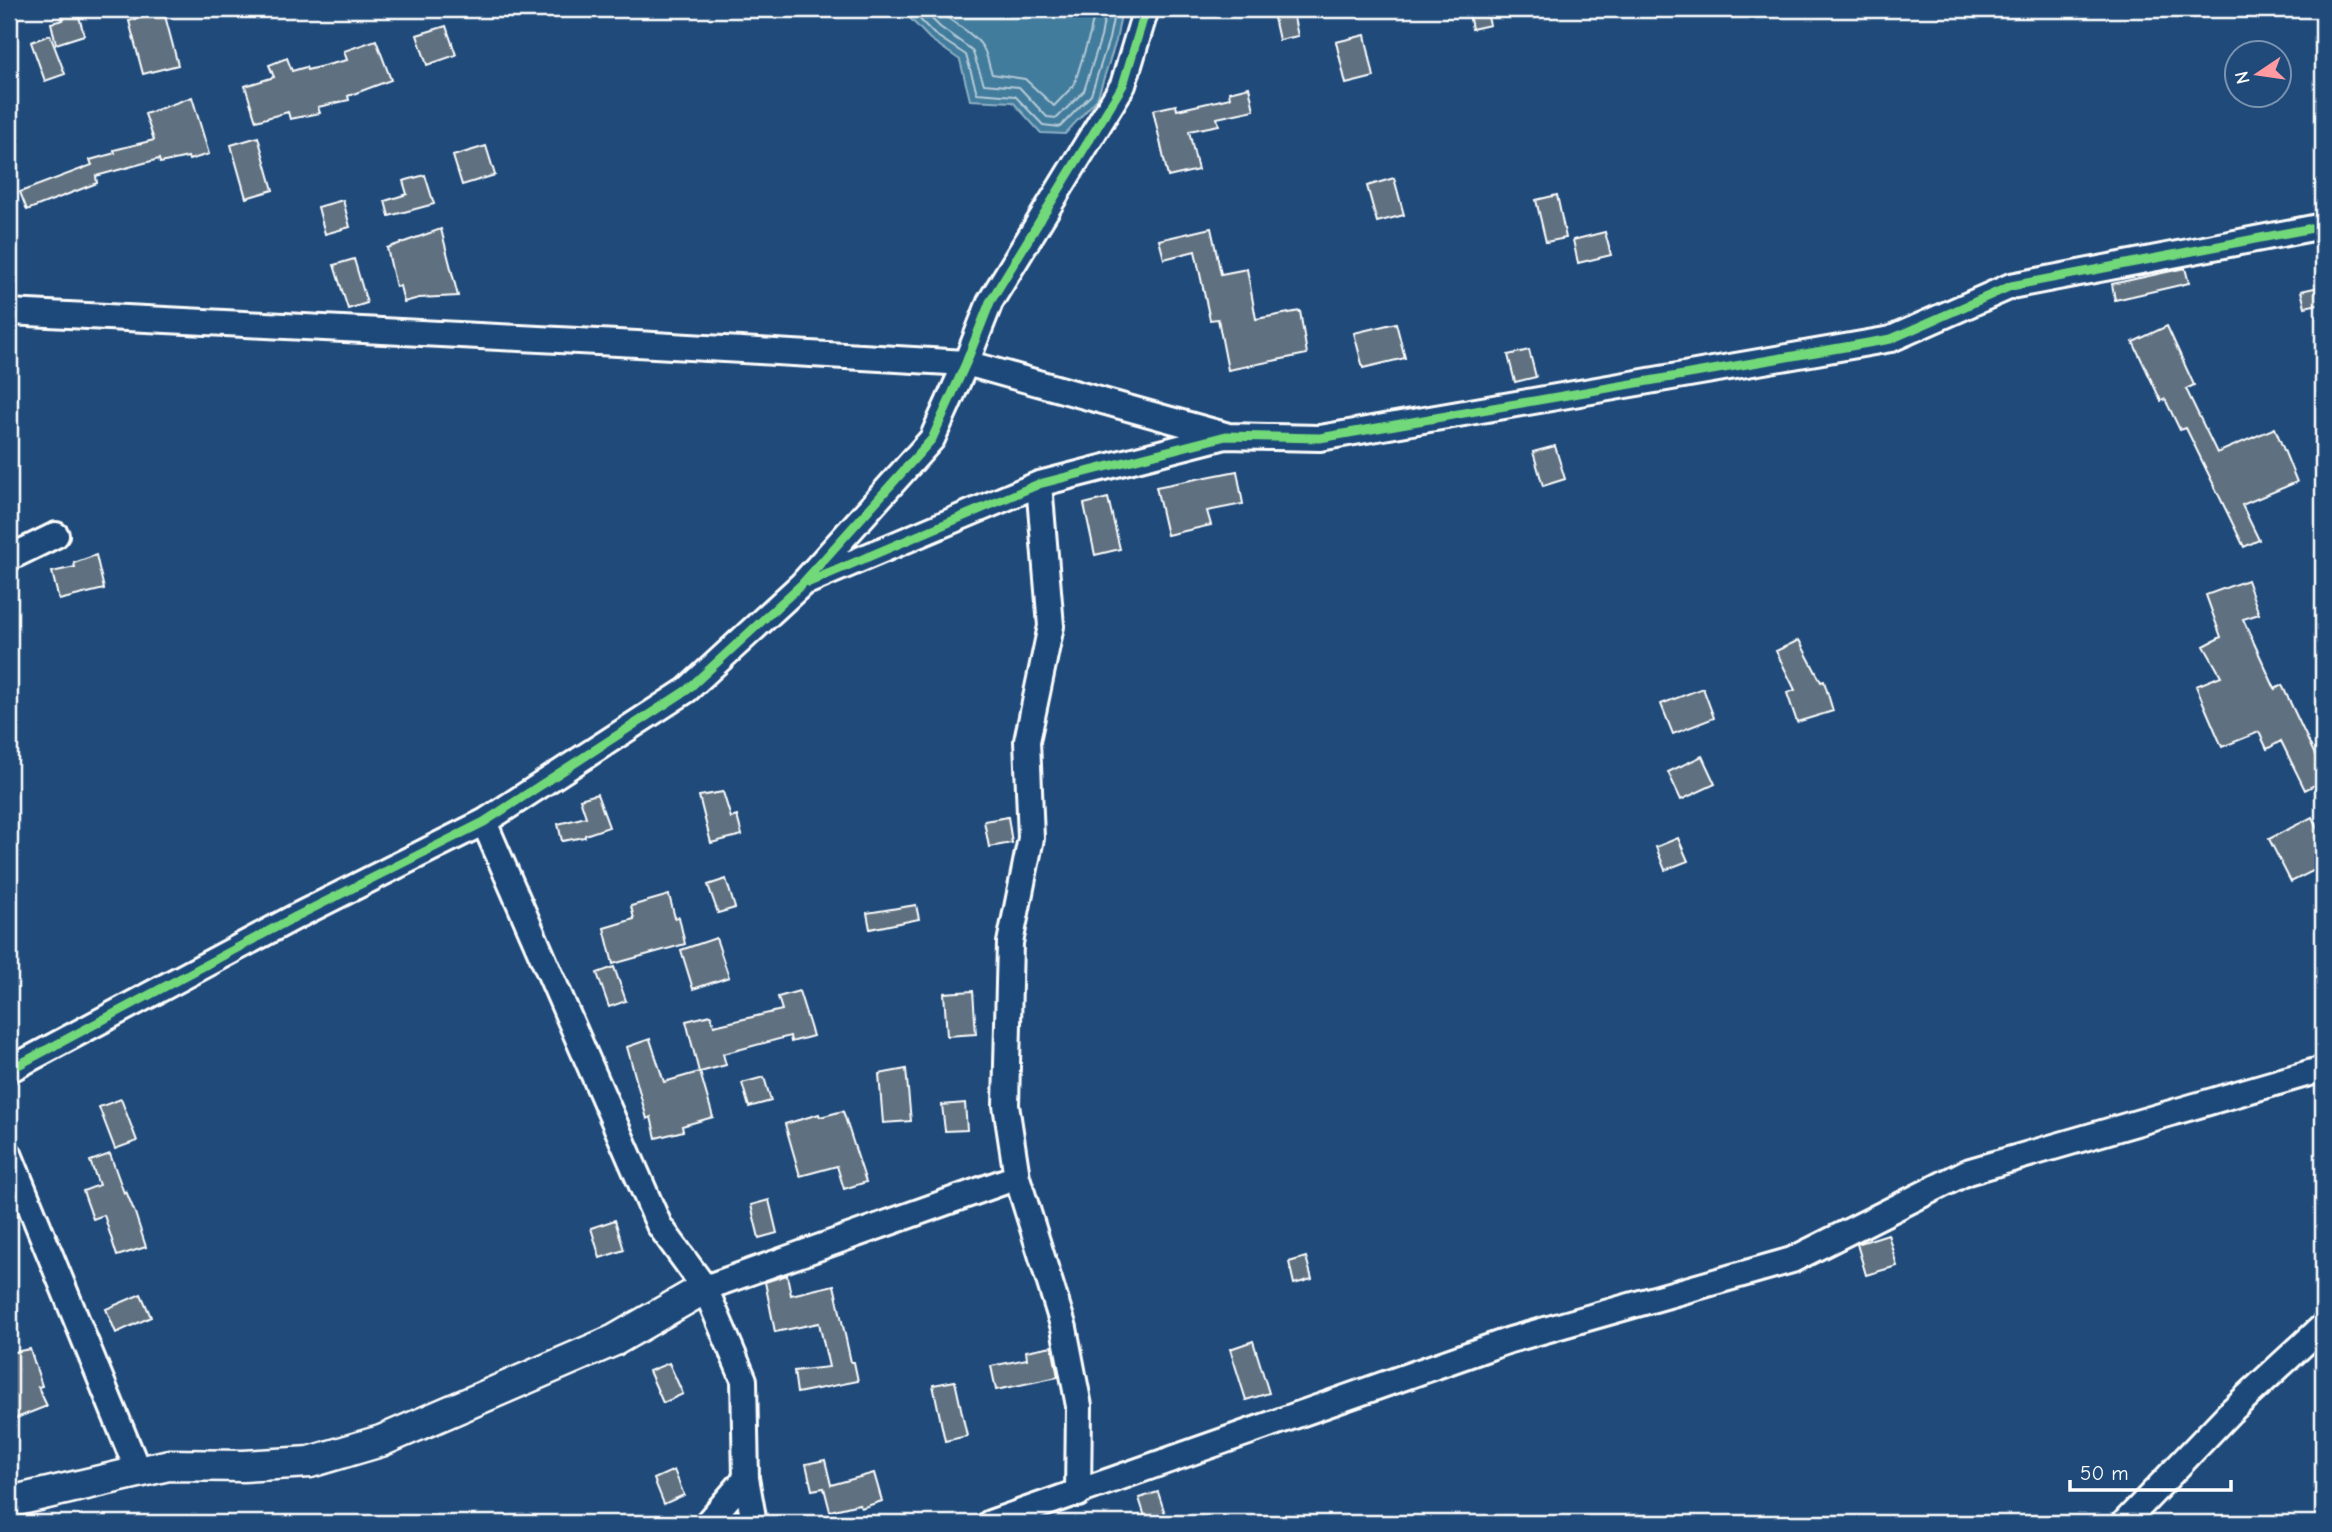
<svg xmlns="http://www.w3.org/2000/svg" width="2332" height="1532" font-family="'Comic Neue',sans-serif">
<rect width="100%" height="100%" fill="#1f4a7a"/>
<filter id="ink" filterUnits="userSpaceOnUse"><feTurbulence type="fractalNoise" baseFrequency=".0143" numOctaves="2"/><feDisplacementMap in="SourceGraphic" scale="14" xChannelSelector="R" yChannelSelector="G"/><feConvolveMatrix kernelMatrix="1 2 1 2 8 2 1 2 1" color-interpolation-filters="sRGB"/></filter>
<g filter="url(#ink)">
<path fill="#437b9c" stroke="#8eb0c4" stroke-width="2" d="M901,9H1122L1116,41L1097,99L1065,134L1041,133L1013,102L970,100L960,60L930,39Z"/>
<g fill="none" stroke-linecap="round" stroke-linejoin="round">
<path stroke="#b4cad7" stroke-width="2" d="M910,9L934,34L966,55L977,93L1015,96L1043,125L1060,127L1091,95L1109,39L1115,9
M922,9L940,27L972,50L984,84L1019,87L1047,117L1057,118L1084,91L1101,37L1106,9
M937,9C950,22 973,32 982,46C988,54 988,65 992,74L1025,79L1054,106L1074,85L1090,34L1095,9"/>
</g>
<path fill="#5f7180" stroke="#fff" stroke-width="2" d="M60,9H77L84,35L56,44L51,23L63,20Z
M1272,9H1292L1298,36L1279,40Z
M1468,9H1486L1490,25L1472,29Z
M164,12L178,65L143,74L129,21Z
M446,26L456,55L427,65L417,35Z
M50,35L65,74L45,81L31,42Z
M1365,35L1374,77L1346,84L1336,42Z
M376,40L391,80L348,96L349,100L318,107L320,113L290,119L288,112L256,121L245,86L274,77L269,65L287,58L292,71L306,67L307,70L347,60L344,51Z
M1249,87L1254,110L1217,118L1219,125L1189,131L1198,170L1168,177L1153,110L1176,105L1177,110L1230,98L1229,92Z
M192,97L209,154L189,160L188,157L160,163L159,159L96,176L97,183L27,210L20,192L92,165L90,160L115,153L114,150L154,140L145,114Z
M258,137L273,190L246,198L231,145Z
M486,146L495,175L462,185L453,156Z
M425,175L434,204L389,216L385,201L407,194L403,181Z
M1394,178L1404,215L1377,222L1367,186Z
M1557,195L1566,238L1546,242L1536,200Z
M343,200L350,227L325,234L318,207Z
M1211,228L1221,274L1247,269L1256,319L1300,311L1307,354L1228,370L1218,319L1210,320L1195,251L1164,259L1159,240Z
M441,229L458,296L419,298L404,302L400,286L396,287L387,248Z
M1605,232L1611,255L1578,263L1573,240Z
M354,259L367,303L348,309L334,265Z
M2185,268L2189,283L2115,300L2112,284Z
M2323,286V303L2305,307L2301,291Z
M1396,323L1405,358L1363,368L1354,333Z
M2167,326L2194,385L2186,389L2217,453L2275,428L2297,482L2242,505L2259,540L2244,547L2186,428L2180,430L2165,399L2161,401L2133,342Z
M1529,350L1536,377L1515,382L1508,355Z
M1555,446L1565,479L1543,486L1533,452Z
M1237,471L1243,504L1207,511L1211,525L1167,535L1156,487Z
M1108,498L1120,549L1095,555L1084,504Z
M96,555L104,589L59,600L52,572L75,567L74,563Z
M2247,580L2259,614L2243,619L2275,689L2282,685L2323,772V781L2305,790L2281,741L2267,749L2259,732L2222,747L2196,686L2221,676L2204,646L2221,637L2206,595Z
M1799,640L1821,682L1824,681L1833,711L1797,722L1787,693L1795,690L1776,651Z
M1703,688L1714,718L1673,734L1661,704Z
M1702,756L1715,784L1681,800L1668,772Z
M723,792L731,818L737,816L742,835L711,843L699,796Z
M597,794L609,827L585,835V837L562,841L558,824L586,817L580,799Z
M1008,817L1012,843L989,847L984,821Z
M2312,817L2323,840V866L2291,882L2269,839Z
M1678,838L1688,861L1665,870L1656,847Z
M726,879L735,908L718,913L708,885Z
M669,895L675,918L679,917L685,944L613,964L604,928L634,919L631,906Z
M916,905L919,919L870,929L867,913Z
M716,938L729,977L693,989L681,950Z
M614,967L626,1001L609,1007L597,973Z
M799,991L813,1036L791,1042L790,1036L723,1054L726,1065L700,1072L713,1117L682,1126L683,1131L656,1138L651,1117L647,1119L627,1047L650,1039L664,1082L699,1072L686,1021L711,1015L714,1026L782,1010L778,997Z
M973,991L976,1034L947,1036L944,993Z
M906,1069L911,1121L883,1123L879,1074Z
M764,1077L771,1101L749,1107L742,1083Z
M121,1099L137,1141L115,1149L99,1107Z
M965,1103L967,1130L945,1131L942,1105Z
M843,1111L866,1182L844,1189L837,1166L800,1176L785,1124L819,1114L820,1117Z
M110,1154L124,1193L126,1191L135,1213L146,1247L117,1256L104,1215L93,1219L83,1191L99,1185L90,1161Z
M769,1200L777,1233L759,1238L751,1205Z
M615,1220L624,1250L600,1258L591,1228Z
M1888,1234L1897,1266L1866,1275L1857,1244Z
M1306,1257L1312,1279L1294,1284L1289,1262Z
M787,1275L791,1295L834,1285L851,1362H854L858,1381L797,1393L794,1371L829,1367L819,1323L775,1332L765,1282Z
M141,1294L151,1317L116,1333L106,1309Z
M1253,1341L1269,1393L1246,1400L1230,1349Z
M1052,1346L1058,1377L996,1390L991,1366L1027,1359L1026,1351Z
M30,1349L42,1386L38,1387L47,1406L9,1421V1353Z
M669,1363L683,1394L663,1403L649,1371Z
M955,1381L967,1436L945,1441L933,1385Z
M825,1460L831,1485L874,1473L882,1501L861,1508L859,1504L830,1511L824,1488L812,1490L806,1464Z
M674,1470L684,1495L664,1504L654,1479Z
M1158,1492L1168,1523H1147L1139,1498Z"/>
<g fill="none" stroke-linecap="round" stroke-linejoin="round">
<defs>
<path id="minor" d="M9,312L637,344L966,363L1225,435
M1039,484L1051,626L1027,741L1031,838L1010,943L1006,1105L1017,1177L1064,1328L1079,1406L1078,1494
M9,558L56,535
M809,581L1039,484L1226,436L1320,438L1891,339L2011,286L2323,226
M484,822L659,1225L705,1288L744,1380L746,1478L754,1523
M9,1070L295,917L484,822L687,690L802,584L932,439L966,363L990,302L1123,85L1146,9
M9,1154L138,1471
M705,1288L1017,1177
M707,1523L746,1478
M990,1523L1510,1340L1792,1260L1967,1172L2323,1069
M2124,1523L2230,1412L2323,1326"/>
<path id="tertiary" d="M9,1502L169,1465L243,1466L310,1462L381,1441L615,1340L705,1288"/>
</defs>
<use href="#minor" stroke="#fff" stroke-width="30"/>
<use href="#tertiary" stroke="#fff" stroke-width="35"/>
<use href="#minor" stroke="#1f4a7a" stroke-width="24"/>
<use href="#tertiary" stroke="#1f4a7a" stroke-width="30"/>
<defs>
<path id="cycleway" d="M809,582L1039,484L1226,436L1320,438L1891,339L2011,286L2323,226
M9,1070L295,917L484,822L687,690L802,584L932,439L966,363L990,302L1123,85L1146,9"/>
</defs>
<use href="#cycleway" stroke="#1f4a7a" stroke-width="13"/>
<use href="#cycleway" stroke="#71d979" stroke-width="9"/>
</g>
</g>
<rect width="2332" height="1532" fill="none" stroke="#1f4a7a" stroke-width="35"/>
<rect x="18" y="18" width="2297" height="1497" fill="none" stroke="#fff" stroke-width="2.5" filter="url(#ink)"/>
<g transform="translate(2258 74) rotate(257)"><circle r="33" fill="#1f4a7a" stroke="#7992af" stroke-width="2"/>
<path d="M0-5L12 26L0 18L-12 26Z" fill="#ff9aa2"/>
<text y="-10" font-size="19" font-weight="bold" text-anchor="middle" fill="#ffffff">N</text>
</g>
<path d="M2070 1480v10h161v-10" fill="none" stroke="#ffffff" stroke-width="3.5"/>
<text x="2080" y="1480" font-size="21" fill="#ffffff" stroke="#1f4a7a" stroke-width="5" paint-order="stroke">50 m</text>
</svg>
